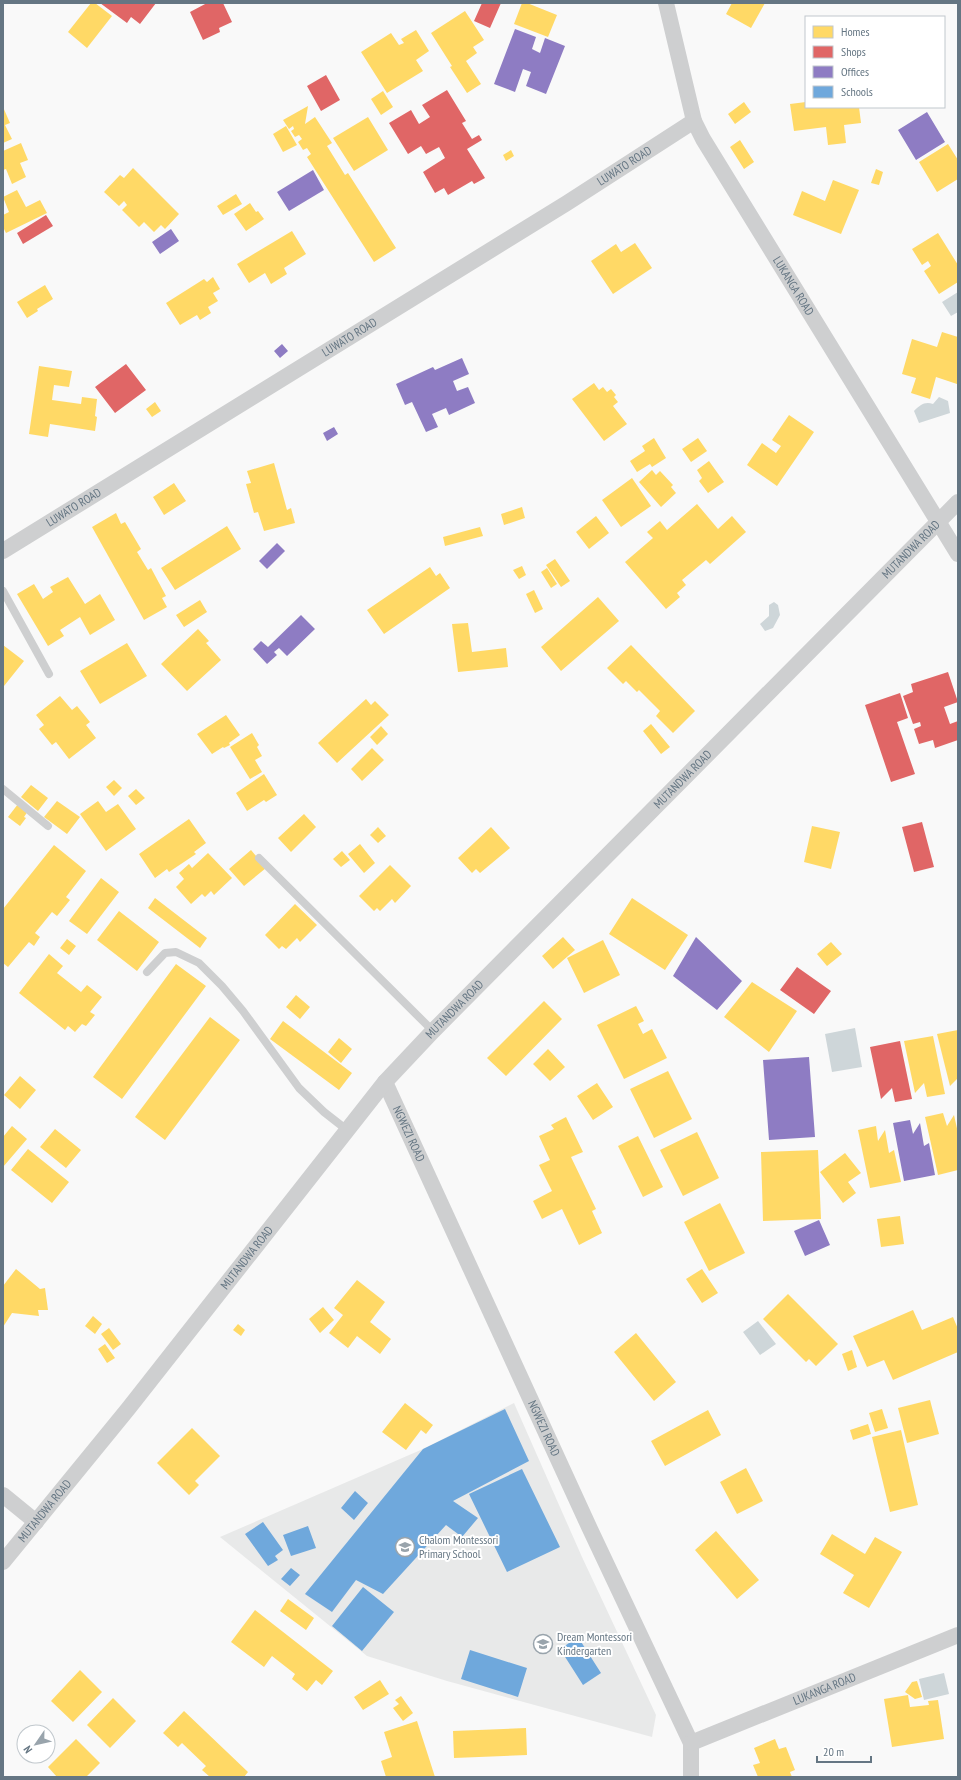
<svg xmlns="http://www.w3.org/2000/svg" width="961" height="1780" font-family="'PT Sans Narrow',sans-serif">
<rect width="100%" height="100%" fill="#f9f9f9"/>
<path fill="#e8e9e9" d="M514,1403L582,1557L656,1715L652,1737L447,1681L367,1656L220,1537L423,1449Z"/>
<path fill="#ced6d9" d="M958,292V312L951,316L942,302Z
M939,397L948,401L950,413L919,423L914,411C920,405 925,401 933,404Z
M774,602L778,605L780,615L773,628L765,631L760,624L769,616V605Z
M855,1028L862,1067L832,1072L825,1034Z
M758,1321L776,1344L760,1355L743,1332Z
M944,1673L949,1694L924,1700L919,1679Z"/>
<path fill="#ffd966" d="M91,3H95L112,16L87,48L68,32Z
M522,3H527L557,15L548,37L514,24Z
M732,3H765L751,28L726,14Z
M465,11L484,40L473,47L477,53L466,61L481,84L467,93L450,67L452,66L431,33Z
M416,30L429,51L416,60L423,71L387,93L361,52L391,33L399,45L404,43L401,39Z
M383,91L393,107L381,115L371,99Z
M744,102L751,112L735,124L728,114Z
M806,102V107H859L861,123L844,125L846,143L828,145L826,127L794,131L790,104Z
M308,106L305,124L315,117L332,143L327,146L345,175L348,173L396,248L374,262L307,157L311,154L307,148L303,150L298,142L302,139L299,135L295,137L291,131L294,129L293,126L289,129L283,120Z
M3,107L10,123L5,125L12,139L3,143Z
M368,117L388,150L354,171L333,138Z
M286,126L297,145L283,152L273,134Z
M740,140L754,162L744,169L730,147Z
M21,143L28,160L20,163L26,177L12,184L6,169L3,170V151Z
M948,144L958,160V179L937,192L919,162Z
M511,150L514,156L506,161L503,155Z
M133,168L179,214L165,229L161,225L154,232L144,222L139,227L122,210L127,205L124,201L119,206L104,192L120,175L124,178Z
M876,169L883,172L879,185L871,183Z
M833,180L859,190L841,234L793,215L802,191L825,201Z
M17,190L26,207L40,200L47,213L6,233L3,227V215L9,212L3,197Z
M236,194L242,204L223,215L217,206Z
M250,203L256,212L258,211L264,219L246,231L234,214Z
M292,231L306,254L284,268L287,274L271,284L265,273L249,283L237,264Z
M938,233L958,265V282L939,294L924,271L931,266L928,261L922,265L912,249Z
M635,243L652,268L613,294L591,261L616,244L621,252Z
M213,277L220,289L213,293L218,301L208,307L211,313L200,320L197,315L180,325L166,303L204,279L207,282Z
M45,285L53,299L37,309L38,311L27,318L17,302Z
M942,332L958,337L957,384L936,377L930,399L911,393L916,378L902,374L912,339L937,347Z
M39,366L72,371L69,387L54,385L52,400L81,404L82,397L97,399L95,416L97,417L95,431L50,424L48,437L29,434Z
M594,383L599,390L603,387L607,392L611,389L616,395L614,397L618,402L613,406L627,424L604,441L572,399Z
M155,402L161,411L152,417L146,409Z
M789,415L814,432L777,486L747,465L762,443L776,453L781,446L772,440Z
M654,438L666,458L652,467L650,464L637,472L630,461L645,451L642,446Z
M698,438L707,451L691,462L682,449Z
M709,461L724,482L708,493L699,481L702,478L697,470Z
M274,463L287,510L291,508L295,523L264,531L258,512L254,513L246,484L251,483L247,471Z
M652,470L656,475L660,471L673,485L671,487L676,493L661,507L639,482Z
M632,478L651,506L621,527L602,500Z
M174,483L186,501L164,515L153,497Z
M697,504L718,529L732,516L746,532L710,564L706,560L682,580L686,585L677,593L680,597L666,609L625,562L653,538L647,532L660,521L667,530Z
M522,507L525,518L504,525L501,514Z
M116,513L121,524L125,522L141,549L137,552L148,570L151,568L166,596L162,598L167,607L144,620L92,527Z
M596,516L609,533L589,549L576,532Z
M227,526L241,549L175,590L161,568Z
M480,527L483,536L445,546L443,537Z
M555,559L570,581L561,587L546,565Z
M522,566L526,575L519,579L513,570Z
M430,567L436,576L440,573L450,588L384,634L367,610Z
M547,568L557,584L551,588L541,572Z
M68,577L85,604L100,594L115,620L90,635L80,617L60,630L64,636L48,646L17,594L34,584L43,599L53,592L50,587Z
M534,590L543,609L535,613L526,594Z
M598,597L619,621L561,671L541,647Z
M200,600L207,612L184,627L176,615Z
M468,623L472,652L506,648L508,667L458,672L452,624Z
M198,629L209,641L206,643L221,660L187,691L161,664Z
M127,643L147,676L100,704L80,671Z
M3,645L24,661L4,686H3Z
M631,645L695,711L673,733L656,716L660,711L639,690L637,692L626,681L623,684L607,668Z
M60,696L72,710L77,706L90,722L86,725L96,738L69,759L56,742L52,745L39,729L44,725L36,715Z
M366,699L371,705L375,701L389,715L337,763L318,743Z
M226,715L240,735L229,743L230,745L224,748L223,747L212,754L197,734Z
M651,724L670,747L661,754L643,731Z
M381,726L388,734L377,745L370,737Z
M252,733L259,745L257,747L262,756L255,760L262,772L250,779L230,747Z
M372,748L384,760L362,781L351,769Z
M264,774L277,795L266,802L264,800L247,811L236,793Z
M114,780L122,788L114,796L106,787Z
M31,785L48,798L38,811L21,797Z
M136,789L145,798L136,805L128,796Z
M57,801L80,817L67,834L44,817Z
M98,801L106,812L118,804L136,829L106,851L80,814Z
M18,804L28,811L24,817L26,818L20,826L8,817Z
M304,814L316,827L291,852L278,838Z
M189,819L206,843L194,852L196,854L169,872L167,869L155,878L139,854Z
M812,826L840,832L831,869L804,862Z
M378,827L386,836L378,843L370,835Z
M491,827L510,848L480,873L476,869L472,873L458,858Z
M360,844L375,863L364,873L348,854Z
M54,845L86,871L66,897L70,900L57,916L52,912L35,933L40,937L34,946L29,942L8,967L3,963V909Z
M251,850L266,868L244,886L229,869Z
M342,851L350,860L341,867L333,859Z
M208,853L232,878L214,895L211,891L205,897L202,894L191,904L176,887L184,879L179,873L189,864L192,868Z
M390,865L411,886L395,903L392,899L380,911L377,908L374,911L359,896Z
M101,878L119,892L87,934L69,921Z
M155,898L207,938L200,948L148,908Z
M632,898L688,935L665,970L609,934Z
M295,904L317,925L300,942L297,938L286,949L282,946L279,949L265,935Z
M119,911L159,942L137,971L97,940Z
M563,937L575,950L553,969L542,956Z
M67,939L76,946L69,955L60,948Z
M603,940L620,975L584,993L567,958Z
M831,942L842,954L827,966L817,954Z
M49,954L63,966L57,973L81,992L87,985L102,997L90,1012L95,1015L86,1026L82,1024L75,1032L68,1026L65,1030L19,993Z
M176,964L206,986L122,1099L93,1077Z
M752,982L797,1011L769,1052L724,1017Z
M296,995L310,1007L300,1019L286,1007Z
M544,1001L562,1019L506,1076L487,1058Z
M636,1006L644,1021L638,1024L643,1034L652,1029L667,1058L624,1079L597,1025Z
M210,1017L240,1040L165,1140L135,1117Z
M283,1021L352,1073L339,1090L270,1039Z
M958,1030V1078L950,1086L937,1034Z
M933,1036L945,1094L927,1097L924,1083L915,1093L904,1041Z
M339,1038L352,1049L341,1063L328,1052Z
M548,1049L565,1067L550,1081L533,1064Z
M668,1071L692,1119L654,1138L630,1089Z
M20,1076L36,1090L20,1109L4,1095Z
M597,1083L613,1107L593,1120L577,1096Z
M943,1113L947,1126L954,1115L958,1133V1170L938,1175L925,1117Z
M566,1117L583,1152L571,1157L596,1209L592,1211L602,1233L579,1245L562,1209L542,1219L533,1201L552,1191L539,1165L550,1160L539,1136L554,1129L551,1125Z
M12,1126L27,1139L3,1167V1137Z
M876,1126L878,1141L885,1130L889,1153L894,1150L901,1182L870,1188L858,1130Z
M55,1129L81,1150L66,1168L40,1147Z
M697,1132L719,1178L683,1196L660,1150Z
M638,1136L663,1187L643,1197L618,1146Z
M28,1149L69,1182L52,1203L11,1170Z
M818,1150L821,1219L763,1221L761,1152Z
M845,1153L861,1173L848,1182L856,1193L843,1203L820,1172Z
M720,1203L745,1253L709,1271L684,1222Z
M900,1216L904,1244L881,1247L877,1219Z
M16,1269L40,1289L45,1288L48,1310H38L39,1316L12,1313L3,1327V1286Z
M702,1269L718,1293L702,1303L686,1279Z
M357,1280L385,1302L370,1322L391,1339L380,1354L357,1336L348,1348L329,1333L343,1315L334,1308Z
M788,1294L838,1344L816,1366L809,1359L806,1362L763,1319Z
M323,1307L334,1320L320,1333L309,1319Z
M913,1310L922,1330L953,1317L958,1329V1352L893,1380L884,1360L867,1367L853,1336Z
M93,1316L102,1324L95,1334L85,1326Z
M238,1324L245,1330L241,1336L233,1330Z
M109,1328L121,1344L113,1350L101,1334Z
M636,1333L676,1382L654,1401L614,1352Z
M105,1344L115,1358L107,1363L98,1349Z
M852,1350L857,1367L848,1371L842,1354Z
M930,1400L939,1434L907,1443L898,1408Z
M405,1403L433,1425L426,1434L421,1430L406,1450L382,1432Z
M882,1409L888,1428L875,1432L869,1413Z
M708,1410L721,1435L665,1466L651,1441Z
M868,1424L871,1434L853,1440L850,1430Z
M192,1428L220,1456L195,1481L199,1485L189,1495L157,1463Z
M901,1430L918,1505L890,1512L872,1437Z
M746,1468L763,1501L737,1514L720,1482Z
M716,1531L759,1580L737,1599L695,1550Z
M832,1534L865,1554L875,1537L902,1552L869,1608L843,1593L854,1575L820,1554Z
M288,1599L314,1618L306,1630L280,1611Z
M255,1610L333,1671L322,1685L316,1680L307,1691L292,1679L295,1674L272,1656L264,1667L231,1642Z
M80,1670L102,1692L73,1722L51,1701Z
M380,1680L389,1694L363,1710L354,1697Z
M917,1681L922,1697L915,1699L905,1692L912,1682Z
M908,1695L910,1707L929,1705L928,1701L938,1700L944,1739L892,1747L884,1699Z
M401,1696L413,1713L403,1721L393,1708L399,1704L395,1700Z
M113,1698L136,1721L110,1748L87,1725Z
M184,1711L248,1772L244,1777H210L202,1770L206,1766L182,1743L178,1747L163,1733Z
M417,1721L435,1777H386L381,1761L392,1757L384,1732Z
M526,1728L527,1755L454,1758L453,1731Z
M76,1739L100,1763L86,1777H57L48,1767Z
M775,1739L779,1749L786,1747L795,1770L790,1772L792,1777H758L753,1765L760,1763L754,1748Z"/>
<path fill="#e06666" d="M100,3H156L140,24L131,17L127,23Z
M207,3H223L232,22L219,28L220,32L203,40L190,12Z
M482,3H501L490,28L474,21Z
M326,75L340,100L321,111L307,86Z
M447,90L466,121L462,123L472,139L479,135L482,140L467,149L485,178L474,184L472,181L448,195L444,188L435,193L423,172L445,158L439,147L426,154L421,146L408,154L389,123L411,110L419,124L430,117L422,105Z
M46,215L53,226L23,244L17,233Z
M126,364L146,390L115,413L95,387Z
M948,672L958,702L944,707L950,724L958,721V740L935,748L933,740L919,744L914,729L921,726L920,722L913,724L903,696L913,692L911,684Z
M900,693L908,718L897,722L915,774L891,782L865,705Z
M922,822L934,867L914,872L902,827Z
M797,967L831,991L814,1014L780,990Z
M900,1041L912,1099L895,1102L892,1088L881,1099L870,1047Z"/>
<path fill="#8e7cc3" d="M515,29L536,37L532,49L540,53L545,38L565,46L546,94L526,86L531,72L523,69L515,92L494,84Z
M927,112L945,142L916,160L898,130Z
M313,170L324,190L289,211L277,192Z
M171,229L179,241L160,254L152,242Z
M282,344L288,351L280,358L274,351Z
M462,358L469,374L453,381L457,391L468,387L475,403L449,415L446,408L432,414L438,427L426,432L412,402L405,405L396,384L433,367L435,370Z
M334,427L338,434L327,441L323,433Z
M277,543L285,551L267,569L259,561Z
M301,615L315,629L287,656L279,648L274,652L277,655L267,664L253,649L261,641L268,647Z
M696,937L742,981L717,1010L673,976Z
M809,1057L815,1137L769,1140L763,1060Z
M910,1120L913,1134L920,1123L924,1146L929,1143L935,1175L904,1181L893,1123Z
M819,1220L830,1245L805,1256L794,1231Z"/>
<path fill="#6fa8dc" d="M505,1409L529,1461L453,1501L478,1518L462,1537L446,1525L383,1594L356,1580L332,1612L305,1594L423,1449Z
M522,1469L560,1547L507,1572L469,1494Z
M355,1491L368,1503L354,1520L341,1508Z
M263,1522L283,1550L275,1556L278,1560L268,1566L245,1534Z
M308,1526L316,1548L291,1556L283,1535Z
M291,1568L300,1575L290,1586L281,1579Z
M363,1587L394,1612L362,1651L332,1626Z
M578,1637L601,1673L583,1685L560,1649Z
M470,1650L527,1668L518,1697L461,1679Z"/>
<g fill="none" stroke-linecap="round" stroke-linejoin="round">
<path stroke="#cecfd0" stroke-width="8" d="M3,591L49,674
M3,789L48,826
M259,858L433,1031
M147,972L165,953L176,952L199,963L222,986L243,1011L299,1088L324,1112L347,1130"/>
<g stroke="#cecfd0" stroke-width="16">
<path id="s1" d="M666,3L694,121L703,139L958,554"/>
<path id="s2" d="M3,551L567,203L694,121"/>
<path id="s3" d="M385,1082L590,1529L691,1743V1777"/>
<path d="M3,1495L36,1522"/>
<path id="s4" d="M3,1562L128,1409L385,1082L433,1031L958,502"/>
<path id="s5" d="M691,1743L958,1635"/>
</g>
</g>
<defs>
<symbol id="school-ring" viewBox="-11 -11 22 22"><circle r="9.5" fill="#fff" stroke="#99a4ac" stroke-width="1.5"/><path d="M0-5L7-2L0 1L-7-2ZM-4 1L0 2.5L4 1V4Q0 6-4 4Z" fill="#99a4ac"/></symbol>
</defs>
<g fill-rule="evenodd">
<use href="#school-ring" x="394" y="1536" width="22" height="22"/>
<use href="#school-ring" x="532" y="1633" width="22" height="22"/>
</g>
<g text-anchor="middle" stroke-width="4" stroke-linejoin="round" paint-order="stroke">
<g font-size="12" fill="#657683" stroke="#fff">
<text dy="4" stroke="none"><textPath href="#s2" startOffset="731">LUWATO ROAD</textPath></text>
<text dy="4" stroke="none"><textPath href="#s1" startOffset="314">LUKANGA ROAD</textPath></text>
<text dy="4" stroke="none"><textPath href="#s2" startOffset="407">LUWATO ROAD</textPath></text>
<text dy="4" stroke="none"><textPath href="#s2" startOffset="83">LUWATO ROAD</textPath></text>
<text dy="4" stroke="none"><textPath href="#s4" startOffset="1362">MUTANDWA ROAD</textPath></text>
<text dy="4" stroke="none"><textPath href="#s4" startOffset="1038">MUTANDWA ROAD</textPath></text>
<text dy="4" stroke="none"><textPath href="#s4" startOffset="714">MUTANDWA ROAD</textPath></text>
<text dy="4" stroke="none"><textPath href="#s3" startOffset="57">NGWEZI ROAD</textPath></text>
<text dy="4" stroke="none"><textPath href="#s4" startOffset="390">MUTANDWA ROAD</textPath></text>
<text dy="4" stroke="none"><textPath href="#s3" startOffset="381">NGWEZI ROAD</textPath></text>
<text dy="4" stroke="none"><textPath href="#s4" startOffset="66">MUTANDWA ROAD</textPath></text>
<text dy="4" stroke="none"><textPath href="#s5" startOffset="144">LUKANGA ROAD</textPath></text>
</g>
<g font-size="12" fill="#657683" stroke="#fff" text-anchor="start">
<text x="419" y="1544">Chalom Montessori<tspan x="419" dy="14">Primary School</tspan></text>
<text x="557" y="1641">Dream Montessori<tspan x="557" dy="14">Kindergarten</tspan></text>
</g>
</g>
<rect width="961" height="1780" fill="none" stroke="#657683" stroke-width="8"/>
<rect x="805" y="16" width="140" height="92" fill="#ffffff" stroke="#c1c8cd"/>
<rect x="813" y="26" width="20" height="12" fill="#ffd966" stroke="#c1c8cd"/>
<text x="841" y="36" font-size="12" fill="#657683">Homes</text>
<rect x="813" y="46" width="20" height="12" fill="#e06666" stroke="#c1c8cd"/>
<text x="841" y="56" font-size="12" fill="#657683">Shops</text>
<rect x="813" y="66" width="20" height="12" fill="#8e7cc3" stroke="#c1c8cd"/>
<text x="841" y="76" font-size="12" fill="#657683">Offices</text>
<rect x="813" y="86" width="20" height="12" fill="#6fa8dc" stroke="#c1c8cd"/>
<text x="841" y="96" font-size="12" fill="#657683">Schools</text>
<g transform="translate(36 1744) rotate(236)"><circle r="19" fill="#ffffff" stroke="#c1c8cd"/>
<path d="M0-3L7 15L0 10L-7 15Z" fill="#99a4ac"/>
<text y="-6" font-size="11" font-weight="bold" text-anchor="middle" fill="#657683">N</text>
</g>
<path d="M817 1756v6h54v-6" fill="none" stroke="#657683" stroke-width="2"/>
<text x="823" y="1756" font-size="12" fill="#657683" stroke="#ffffff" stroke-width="3" paint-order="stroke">20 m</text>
</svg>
